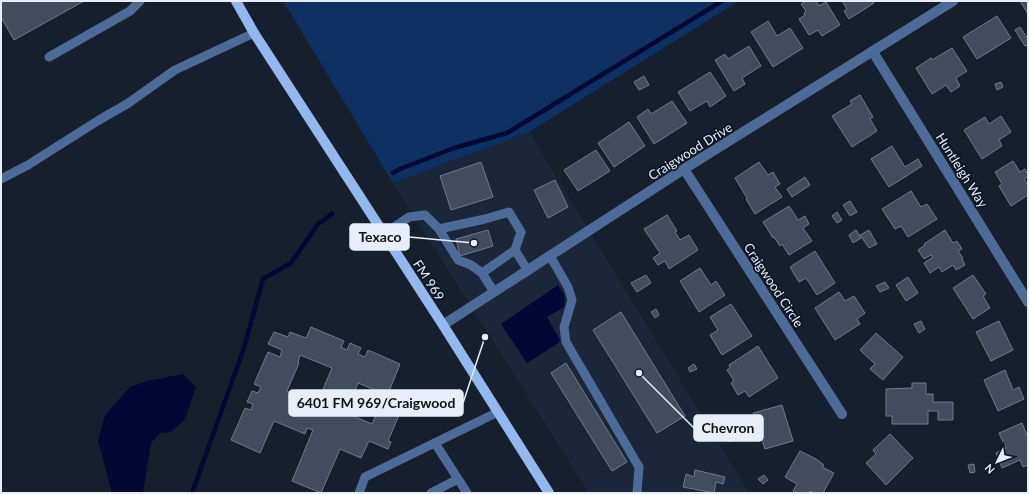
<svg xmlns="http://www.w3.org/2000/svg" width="1029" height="494" font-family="Lato,sans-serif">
<rect width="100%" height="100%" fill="#151f2e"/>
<path fill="#1a273b" d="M529,132L749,493H589L393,183Z"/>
<path fill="#0e3062" d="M283,1H739L529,132L393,183Z"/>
<path fill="#000833" d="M558,285C564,293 566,297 564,307L547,317L560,340L557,344L527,363L501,324Z
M183,374L196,387L185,419L171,432L160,433L151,443L143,493H112L98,441L105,415L130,387L147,381Z"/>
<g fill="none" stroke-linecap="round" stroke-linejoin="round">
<path stroke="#000833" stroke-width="4.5" d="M393,173L400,169L454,148L507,133L722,1
M192,493L243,351L263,279L291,263L318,224L332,214"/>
</g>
<path fill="#414d5e" stroke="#6e7a8d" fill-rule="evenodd" d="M1,1H84L14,40L1,17Z
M806,1H816L819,6L826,2L840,25L822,36L818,30L809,35L799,19L805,15L804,13L806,11L801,4Z
M842,1H873L874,3L849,19L844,11L847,9Z
M1020,1H1028V14Z
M997,16L1011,38L977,59L963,37Z
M768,21L777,36L790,28L803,48L773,67L751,32Z
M1020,27L1028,39V45L1025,46L1015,30Z
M749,46L761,66L742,78L745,84L734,91L715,60L725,54L728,59Z
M952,48L967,71L956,78L960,86L951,92L946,85L932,94L916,68L931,58L932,60Z
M710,72L726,96L710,107L707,101L690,111L678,92Z
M644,76L649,85L639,90L634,82Z
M1001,82L1003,87L997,90L995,84Z
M860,95L873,117L870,119L877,131L852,147L832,116L852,104L850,101Z
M672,101L687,123L654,144L637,117L648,109L651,114Z
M1001,116L1011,132L999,140L1002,146L982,159L964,130L985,117L989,124Z
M629,122L645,146L614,167L598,143Z
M892,146L905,167L918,159L922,166L889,187L871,159Z
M596,150L610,171L578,191L564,170Z
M1013,161L1020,172L1025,169L1028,174V176L1024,179L1028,186V195L1011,206L999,186L1002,184L995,172Z
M481,162L493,197L451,210L440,176Z
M759,162L768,175L773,172L780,184L775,187L782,197L755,214L746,199L747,198L735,178Z
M805,177L810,185L792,197L787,189Z
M555,180L568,207L548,218L534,190Z
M911,191L921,207L927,204L937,219L908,237L901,226L895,229L882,209Z
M850,201L857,212L850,216L843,205Z
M789,206L798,220L805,216L809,224L803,228L812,241L789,255L782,244L780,246L774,237L773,238L763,222Z
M837,212L842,220L837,223L832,216Z
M667,215L677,231L675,232L680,240L689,235L698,250L669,269L665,261L658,265L653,258L660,253L644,229Z
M488,230L493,246L460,256L456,239Z
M856,230L861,238L853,243L849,235Z
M869,230L877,244L869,248L860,235Z
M945,230L953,243L957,241L962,249L958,251L963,258L962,259L965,265L956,270L953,265L942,272L939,267L930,273L924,263L933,257L931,255L924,259L918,250L925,245L924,244Z
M815,251L835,283L817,295L806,278L799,282L790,267Z
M700,268L711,285L716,281L725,295L699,312L680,281Z
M646,275L651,283L637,292L631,283Z
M973,275L986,294L983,296L990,308L973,319L953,288Z
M908,277L918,293L906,301L896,285Z
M885,282L889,288L880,292L876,286Z
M839,292L845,301L854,296L865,313L857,319L860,324L835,340L815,308Z
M731,304L752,336L722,355L710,335L718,330L710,317Z
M656,309L659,315L655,318L651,312Z
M621,312L685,416L657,433L593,330Z
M921,321L925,329L919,333L914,324Z
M999,321L1013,350L991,361L976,332Z
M311,327L344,341L341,347L347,350L350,343L361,348L358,354L365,357L368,350L400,364L388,394L405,401L388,441L391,442L388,449L369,441L361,458L340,449L321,493L292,481L313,430L307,428L305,434L274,421L260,453L231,440L245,408L251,410L253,404L247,402L252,391L258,393L261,387L254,384L268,352L280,357L282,350L268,344L274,332L288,337L290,332L306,338ZM300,355L332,368L317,403L287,391L299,363L298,362ZM358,383L385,394L372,424L346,413Z
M876,333L903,357L883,380L870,369L875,364L860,350Z
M758,346L778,378L749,397L745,391L738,395L731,383L734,381L727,370L730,368L729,365Z
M566,363L627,462L612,471L551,373Z
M694,364L697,369L690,372L688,368Z
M1005,370L1013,390L1019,387L1024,399L998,411L984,380Z
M912,383H926V394H933V402H953V420H938V411H928V424H892V416H886V389L912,388Z
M782,405L793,441L765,449L753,413Z
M735,420L744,434L730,442L721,428Z
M1022,423L1028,438V465L1023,467L1020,460L1002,468L996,453L1006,448L999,433Z
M890,434L913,458L886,485L866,463L876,454L873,450Z
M800,451L816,459L824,465L822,467L834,473L823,493H814L810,491L809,493H797L793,491L797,484L785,477Z
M974,464L975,472L970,473L968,465Z
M695,470L725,477L723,484L716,482L714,493L683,487L686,474L694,477Z
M764,475L768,480L763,484L758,479Z"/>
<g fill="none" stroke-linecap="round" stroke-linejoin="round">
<path stroke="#4e6a96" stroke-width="9" d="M49,57L130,11L140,1
M1,179L28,165L99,120L127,104L175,70L254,33
M384,234L409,217L425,215L439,229
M515,250L528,271
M550,256L568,287L572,300L564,327L566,342L639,467L637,493
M482,273L515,250L521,232L509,212L485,219L439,229L458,260L471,265L482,273L494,292
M435,443L467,493
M359,493L365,477L498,412
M431,493L458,479"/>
<path stroke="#4e6a96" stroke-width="10" d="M873,52L1028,302
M684,169L842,414
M443,325L684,169L953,1"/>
<path stroke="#94b7ed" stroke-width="10" d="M236,1L254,33L443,325L549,493"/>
</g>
<g text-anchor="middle" stroke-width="3.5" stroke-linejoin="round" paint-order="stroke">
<g font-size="13" fill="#e7eef9" stroke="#0c1624">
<text transform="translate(690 151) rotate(-32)" y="5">Craigwood Drive</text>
<text transform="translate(962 170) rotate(58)" y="5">Huntleigh Way</text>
<text transform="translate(429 280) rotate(57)" y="5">FM 969</text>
<text transform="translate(774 285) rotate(57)" y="5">Craigwood Circle</text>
</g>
</g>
<path fill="none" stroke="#e7eef9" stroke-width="1.5" d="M474 243L409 237M485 337L463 403M639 373L694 428"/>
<g fill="#e7eef9" stroke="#0c1624" stroke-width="1.5">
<circle cx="474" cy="243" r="4"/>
<circle cx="485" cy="337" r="4"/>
<circle cx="639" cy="373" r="4"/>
</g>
<g fill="#e7eef9" stroke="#e7eef9" stroke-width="1.5">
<rect x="350" y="224" width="59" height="26" rx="4"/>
<rect x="289" y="390" width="174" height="26" rx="4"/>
<rect x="694" y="415" width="69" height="26" rx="4"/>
</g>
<g font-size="14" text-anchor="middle" font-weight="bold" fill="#111">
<text x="380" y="242">Texaco</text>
<text x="376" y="408">6401 FM 969/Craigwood</text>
<text x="728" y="433">Chevron</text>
</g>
<rect width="1029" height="494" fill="none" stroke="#e7eef9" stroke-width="4"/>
<g transform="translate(997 462) rotate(227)" stroke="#0c1624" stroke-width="3" paint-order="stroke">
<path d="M0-3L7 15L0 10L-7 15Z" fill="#e7eef9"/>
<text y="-6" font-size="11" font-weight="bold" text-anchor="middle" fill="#e7eef9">N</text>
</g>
</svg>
